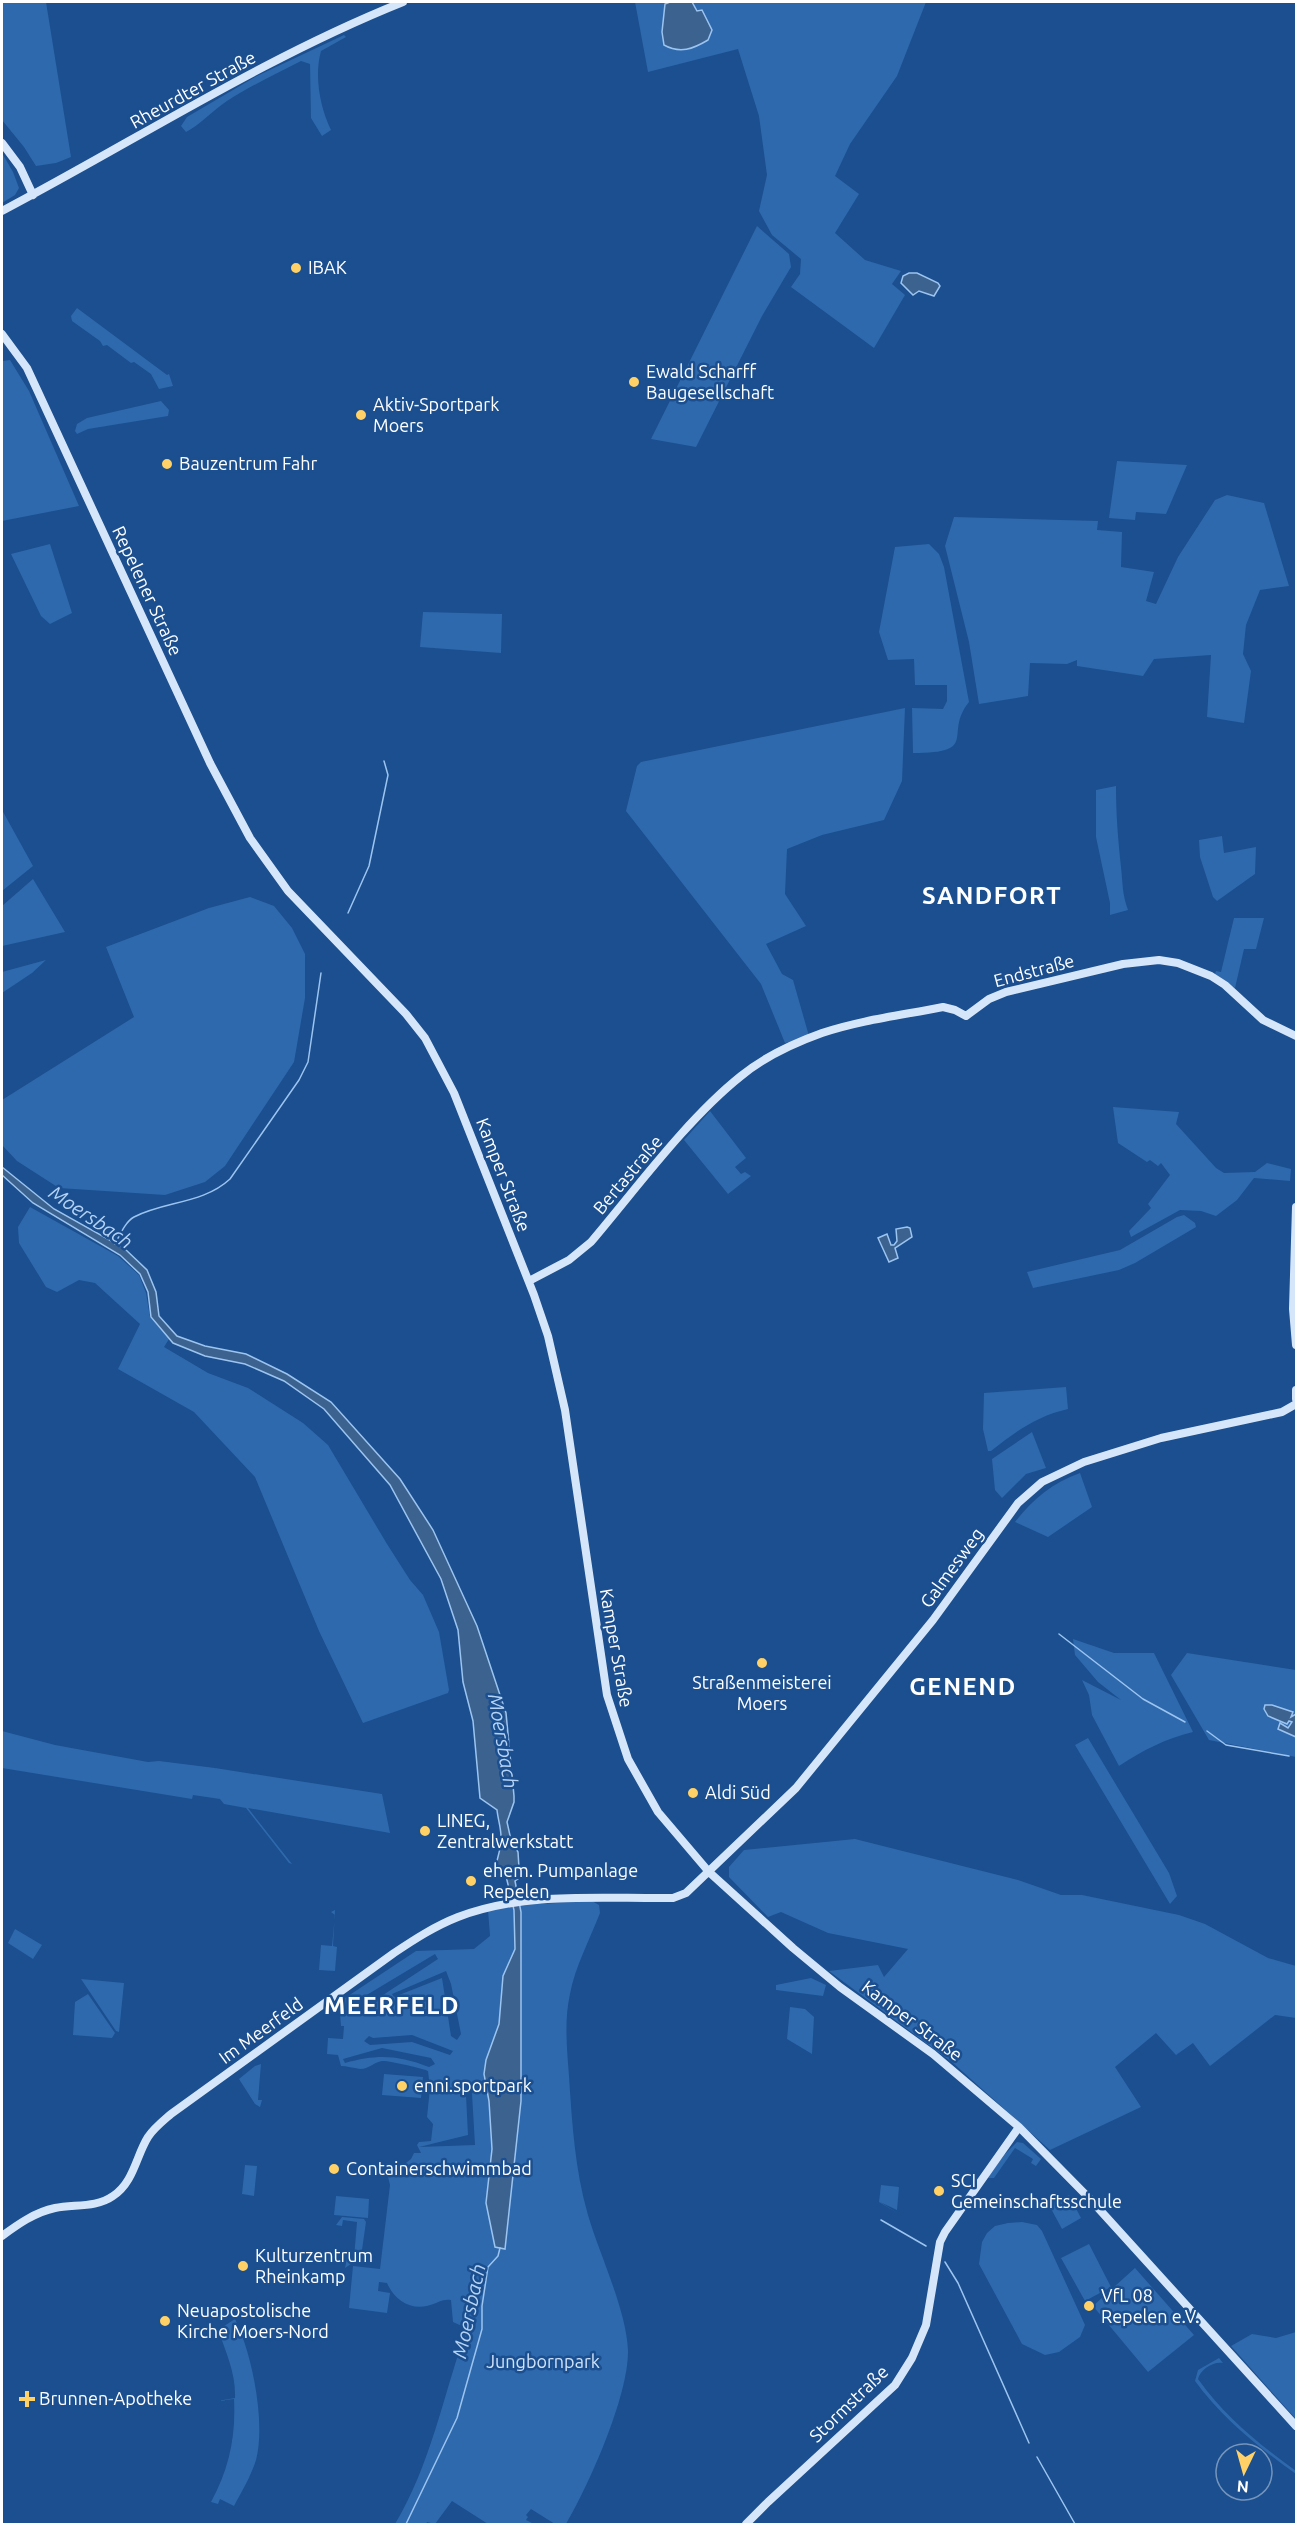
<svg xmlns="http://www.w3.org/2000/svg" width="1298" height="2526" font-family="Ubuntu,sans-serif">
<rect width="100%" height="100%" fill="#1b4f8f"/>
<path fill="#2e69ad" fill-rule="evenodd" d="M2,2H46L71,157L56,163L36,166L24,147L2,120Z
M635,2H670L665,4L664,45C680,54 693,49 708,40L692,2H926L897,76L850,144L835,176L859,194L835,233L865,260L901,271L892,284L905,295L874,348L791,287L800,274L801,259L772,235L759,211L767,175L759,116L738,49L648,72Z
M344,35L346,37L321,51C314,76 320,107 331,130L322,136L311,118L310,64L301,61C276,74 250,86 227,101C213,110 200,125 186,132L181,126L187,117L257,76Z
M2,153L13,172L19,188L15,195L2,203Z
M757,226L789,254L791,267L762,316L696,447L651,439Z
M77,308L167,375L169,374L173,386L159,389L151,374L134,362L131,363L107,345L103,346L100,341L72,321L71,316Z
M10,360L29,391L79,506L2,521V361Z
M161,401L169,410L168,416L88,429L77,434L75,431L77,424L87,418Z
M1117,461L1187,465L1166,514L1136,512L1135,520L1109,518Z
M1227,495L1264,503L1289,586L1260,590L1246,625L1243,654L1251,671L1244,723L1207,717L1211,655L1154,659L1143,676L1077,666V660L1067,664L1030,663L1028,696L979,704L969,642L945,546L954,517L1098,521L1097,530L1122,532L1121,567L1154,572L1146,601L1156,604L1178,557L1215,500Z
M50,544L72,613L50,624L41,616L11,554Z
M929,544L939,554L944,567L969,702C943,734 981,753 913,753L912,708L943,709L947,701V685H915L914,659L888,660L879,632L895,547Z
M423,612L502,614L501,653L420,647Z
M905,708L902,781L884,820L822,835L787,849L785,894L806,926L766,944L782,974L793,980L809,1036L785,1043L761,984L626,811L637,766L641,762Z
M1116,786C1116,815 1118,838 1121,867C1123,885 1122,893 1128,910L1110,915V903L1096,837V790Z
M2,810L33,866L2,891Z
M1222,836L1224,853L1256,847L1255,874L1217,901L1213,897L1200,857L1199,840Z
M33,879L65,932L2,946V906Z
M250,897L274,906L292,928L305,954V998L294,1062L225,1166L205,1182L165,1195L59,1188L17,1161L2,1145V1100L134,1017L106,947L209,908Z
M1234,918H1264L1256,949H1244L1235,988L1215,974L1216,971L1221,972Z
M46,960L32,973L2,993V972Z
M1113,1107L1179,1112L1176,1124L1216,1168L1224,1173L1255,1172L1267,1163L1291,1169L1290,1181L1254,1178L1237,1200L1216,1216L1201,1211L1180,1210L1131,1237L1129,1231L1151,1208L1148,1204L1170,1175L1161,1163L1158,1166L1150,1160L1147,1162L1118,1143Z
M710,1111L746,1158L735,1167L741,1174L745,1172L751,1176L728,1194L684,1140Z
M30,1207L118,1256L139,1275L146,1293L150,1317L169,1339L164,1347L208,1373L248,1388L303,1423L328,1445L387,1544L410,1580L423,1595L439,1632L449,1690L448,1693L363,1723L319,1631L255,1477L194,1412L118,1369L140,1324L95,1283L79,1280L57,1292L46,1287L19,1243L18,1227Z
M1184,1215L1195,1223L1196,1227L1135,1263L1119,1270L1033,1288L1027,1272L1120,1250L1177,1217Z
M1066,1387L1068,1409C1037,1416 1015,1432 991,1451H988L983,1429L984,1393Z
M1032,1432L1046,1468L1026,1474L1002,1498L995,1490L992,1459Z
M1080,1473L1092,1507L1048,1537L1015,1522C1033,1499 1052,1483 1080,1473Z
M1073,1639L1114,1653H1154L1193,1732C1165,1739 1143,1750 1119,1766L1092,1715L1089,1695L1082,1680L1121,1700L1098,1682L1075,1655Z
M1187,1653L1296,1670V1757L1209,1740L1171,1675Z
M2,1731L55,1745L148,1762L159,1761L215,1768L382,1794L390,1833L248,1808L292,1864L289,1863L246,1808L224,1804L220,1799L193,1795L192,1799L2,1768Z
M1088,1738L1169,1873L1177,1896L1170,1904L1075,1745Z
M855,1839L1018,1880L1061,1895H1082L1179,1915L1205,1924L1268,1958L1296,1966V2018L1275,2015L1210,2066L1193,2043L1176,2055L1156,2033L1115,2067L1141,2107L1050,2150L953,2063L829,1971L878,1965L884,1977L908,1949L828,1933L781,1912L768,1917L729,1877V1867L744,1850Z
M592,1901L599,1905L600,1913C590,1939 575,1967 570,1994C564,2021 567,2049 569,2076C572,2123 575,2170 588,2215C600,2256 626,2309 628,2350C629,2395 589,2485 566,2524H555L531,2509L526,2515L528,2517L526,2520L534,2524H488L452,2501L435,2524L427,2522L426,2524H395C430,2466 443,2397 465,2334L464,2327L453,2322L451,2300C440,2299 437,2304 427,2306C409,2310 394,2299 387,2283L379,2282L378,2291L390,2293L387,2313L349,2308L353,2266L380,2269L390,2185L388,2177L411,2159L414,2153H421L417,2145L419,2142L431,2141L433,2124L427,2117L430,2088L428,2071C426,2069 386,2060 382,2061C374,2062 369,2069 360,2069C353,2068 347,2066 341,2066L338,2055L327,2054L328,2038L343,2039L344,2026H341L339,2002L416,1951L474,1949L490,1936L488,1910L520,1905ZM435,1954L438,1959L354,2014L349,2015L347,2012L350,2005ZM446,1971L451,1984L461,2034L457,2040L451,2036L442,1978L394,1997L392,1994ZM412,2035L453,2051L450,2055L412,2042L370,2045L364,2041L369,2036L373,2038ZM382,2048L431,2058L435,2064L429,2067C398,2055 377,2054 345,2063L343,2059ZM466,2085H470L474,2089L472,2094L475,2145L419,2147L468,2135L466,2095L463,2091Z
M335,1910L333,1946L337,1947L335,1971L319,1970L321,1945L332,1946L335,1915L331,1912Z
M15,1929L42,1945L33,1959L8,1943Z
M811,1978L826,1985L823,1996L776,1990V1985Z
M81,1979L124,1983L119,2032L116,2031Z
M88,1994L115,2033L112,2038L73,2035L75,2002Z
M790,2007L805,2009L814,2017L812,2054L787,2039Z
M261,2064L258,2100H262L260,2107L255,2104L239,2079L255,2066Z
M384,2074L423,2077L421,2098L382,2095Z
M1017,2142L1023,2143L1041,2159L1036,2166L1031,2163L1033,2159L1015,2148L994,2178H987L1005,2154Z
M245,2165L257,2166L254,2196L242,2194Z
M881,2185L899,2187L897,2210L880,2202L899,2214L879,2202Z
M1069,2195L1081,2218L1062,2229L1049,2205Z
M336,2196L369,2199L368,2218L334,2215Z
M342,2217L364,2219L366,2222L361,2257L345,2268L347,2258H354L357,2222L343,2220L342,2226L336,2225Z
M1022,2222L1037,2225L1042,2231L1085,2325L1080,2337L1059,2352L1045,2355L1022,2344L979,2264L982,2242L987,2233L995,2226L1008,2223Z
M1089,2244L1111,2287L1085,2301L1061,2258Z
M1135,2268L1194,2335L1148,2372L1093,2306Z
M235,2319C252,2353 266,2423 256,2460C251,2476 242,2491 234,2506L220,2499L218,2504L211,2502C229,2469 236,2437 234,2399L217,2401L235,2398C236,2374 226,2352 218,2330Z
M1296,2332V2417L1295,2418L1231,2346L1252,2334L1276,2338Z
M1219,2358L1223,2363C1213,2361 1200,2370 1198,2379C1225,2417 1259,2444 1296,2471V2474C1258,2447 1223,2419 1195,2381L1198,2370Z"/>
<path fill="#3c6290" stroke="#9cc4f0" stroke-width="1.5" d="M670,2H692L697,11L702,10L712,30L708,40C693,49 680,54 664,45L662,32L665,4Z
M909,273H917L938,283L940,286L934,296L919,291L913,295L901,283L903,276Z
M2,1167L54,1209L124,1248L147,1270L156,1292L159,1316L177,1336L205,1346L246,1354L287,1374L331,1402L400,1479L433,1530L477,1626L506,1713L514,1796V1802L507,1822L511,1840L518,1852L519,1868V1878L515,1881L521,1912V2101L505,2249L495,2247L486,2203L492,2149L489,2101L484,2074L486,2060L499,2024L503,1976L515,1949L514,1910L506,1876C489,1863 501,1858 501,1841C502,1831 498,1820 497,1810L480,1798L473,1721L463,1682L458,1630L441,1579L390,1485L324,1409L284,1381L245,1364L205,1356L173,1343L151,1317L148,1292L140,1274L120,1255L33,1203L2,1175Z
M907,1227L910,1228L912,1237L895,1248L898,1258L889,1262L878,1238L887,1234L891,1245H894L897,1241L896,1229Z
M1265,1705H1272L1293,1712L1291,1717L1296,1714V1737L1278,1729L1280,1723L1288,1728L1292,1722L1289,1721L1287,1724L1268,1716L1264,1709Z"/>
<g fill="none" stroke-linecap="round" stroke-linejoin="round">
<path stroke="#9cc4f0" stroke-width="1.5" d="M348,913L369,866L388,775L384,761
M115,1244C120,1235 125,1222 134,1217C165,1201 203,1204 230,1179L299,1080L308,1062L321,973
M1059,1634L1143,1699L1185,1722
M1207,1731L1226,1745L1289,1756
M881,2220L926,2246
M945,2262L958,2283L1029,2443
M1037,2457L1075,2524
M406,2524L457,2418L482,2329V2306L488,2267L498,2256L500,2248"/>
<path stroke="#d6e6fa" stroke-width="8" d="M2,143L20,167L33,195
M2,211C135,141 263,58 403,2
M2,334L27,368L210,763L250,838L288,891L406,1014L425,1038L454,1093L534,1295L548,1336L565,1410L607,1695L628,1759L658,1812L709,1872L793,1948L840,1987L933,2054L1019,2127L1089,2198L1296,2426
M1296,1207L1293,1309L1296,1345
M529,1281L569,1260L591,1242C636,1189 687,1119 741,1076C764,1057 794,1043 822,1033C861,1020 903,1015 943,1007L955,1010L966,1016L989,999L1006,992L1123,964L1159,960L1178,963L1211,976L1225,985L1263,1020L1296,1036
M1296,1390V1399
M2,2236C17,2225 35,2212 55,2208C74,2204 96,2208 113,2196C134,2182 136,2156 148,2137C154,2128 163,2121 171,2114L394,1953C415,1939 435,1926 458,1917C526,1891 602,1899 673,1898L686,1893L796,1788L933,1620L1018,1503L1042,1482L1084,1462L1161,1438L1282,1412L1296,1404
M746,2524L768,2502L895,2385L912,2358L926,2325L940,2242L945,2232L1019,2127"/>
</g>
<g fill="#ffd166" stroke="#1b4f8f" stroke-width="2">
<circle cx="296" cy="268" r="6"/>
<circle cx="634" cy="382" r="6"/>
<circle cx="361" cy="415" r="6"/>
<circle cx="167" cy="464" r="6"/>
<circle cx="762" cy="1663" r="6"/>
<circle cx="693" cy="1793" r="6"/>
<circle cx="425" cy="1831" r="6"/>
<circle cx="471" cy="1881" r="6"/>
<circle cx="402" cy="2086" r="6"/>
<circle cx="334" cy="2169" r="6"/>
<circle cx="939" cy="2191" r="6"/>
<circle cx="243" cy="2266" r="6"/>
<circle cx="1089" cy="2306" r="6"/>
<circle cx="165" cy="2321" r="6"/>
<path d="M24 2390h6v6h6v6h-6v6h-6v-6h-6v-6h6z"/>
</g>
<g text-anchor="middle" stroke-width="5" stroke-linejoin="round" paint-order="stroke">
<g font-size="18" fill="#fff" stroke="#1b4f8f">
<text transform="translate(193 90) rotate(-29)" y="6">Rheurdter Straße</text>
<text transform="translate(147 591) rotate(65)" y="6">Repelener Straße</text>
<text transform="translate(1034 971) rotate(-15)" y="6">Endstraße</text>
<text transform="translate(503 1175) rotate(69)" y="6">Kamper Straße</text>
<text transform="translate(628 1175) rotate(-50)" y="6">Bertastraße</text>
<text transform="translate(952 1568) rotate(-54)" y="6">Galmesweg</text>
<text transform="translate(616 1648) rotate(80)" y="6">Kamper Straße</text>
<text transform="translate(912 2021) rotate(37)" y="6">Kamper Straße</text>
<text transform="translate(261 2031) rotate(-36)" y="6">Im Meerfeld</text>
<text transform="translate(849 2404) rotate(-44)" y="6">Stormstraße</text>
</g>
<g font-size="18" fill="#fff" stroke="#1b4f8f" text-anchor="start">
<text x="308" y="274">IBAK</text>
<text x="646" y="378">Ewald Scharff<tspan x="646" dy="21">Baugesellschaft</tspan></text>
<text x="373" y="411">Aktiv-Sportpark<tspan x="373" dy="21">Moers</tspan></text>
<text x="179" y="470">Bauzentrum Fahr</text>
<text x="762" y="1689" text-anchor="middle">Straßenmeisterei<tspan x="762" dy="21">Moers</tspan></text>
<text x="705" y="1799">Aldi Süd</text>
<text x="437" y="1827">LINEG,<tspan x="437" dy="21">Zentralwerkstatt</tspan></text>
<text x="483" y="1877">ehem. Pumpanlage<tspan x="483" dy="21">Repelen</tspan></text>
<text x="414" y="2092">enni.sportpark</text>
<text x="346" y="2175">Containerschwimmbad</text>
<text x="951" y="2187">SCI<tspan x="951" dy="21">Gemeinschaftsschule</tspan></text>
<text x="255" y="2262">Kulturzentrum<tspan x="255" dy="21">Rheinkamp</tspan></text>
<text x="1101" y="2302">VfL 08<tspan x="1101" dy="21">Repelen e.V.</tspan></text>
<text x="177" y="2317">Neuapostolische<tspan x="177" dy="21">Kirche Moers-Nord</tspan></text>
<text x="39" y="2405">Brunnen-Apotheke</text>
</g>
<g font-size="18" fill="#cfe3fa" stroke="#1b4f8f">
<text x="543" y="2368">Jungbornpark</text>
</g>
<g font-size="20" font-style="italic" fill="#b5d3f5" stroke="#1b4f8f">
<text transform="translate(91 1217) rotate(34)" y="7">Moersbach</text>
<text transform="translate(503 1741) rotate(80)" y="7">Moersbach</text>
<text transform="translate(469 2311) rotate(-78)" y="7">Moersbach</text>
</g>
<g font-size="24" font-weight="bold" letter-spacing="1.5" fill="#fff" stroke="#1b4f8f">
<text x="992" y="904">SANDFORT</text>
<text x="963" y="1695">GENEND</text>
<text x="392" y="2014">MEERFELD</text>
</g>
</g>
<rect width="1298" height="2526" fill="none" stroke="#ffffff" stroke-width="6"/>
<g transform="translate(1244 2472) rotate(185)"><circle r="28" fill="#1b4f8f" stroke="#7695bc" stroke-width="1.5"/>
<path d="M0-4.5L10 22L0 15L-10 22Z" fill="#ffd166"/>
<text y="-9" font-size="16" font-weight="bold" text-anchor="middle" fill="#ffffff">N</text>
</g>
</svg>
